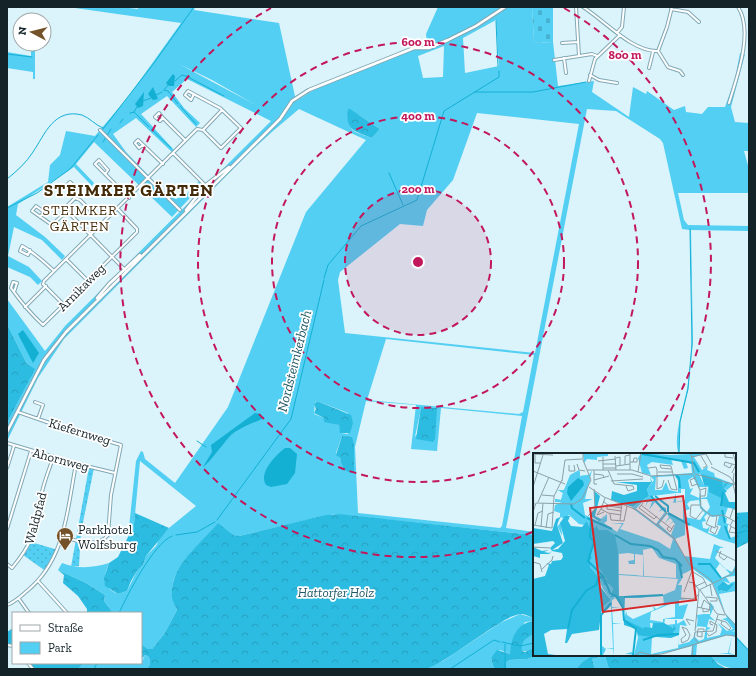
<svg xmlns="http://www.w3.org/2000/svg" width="756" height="676" font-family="'Zilla Slab',serif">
<defs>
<pattern id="forest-crowns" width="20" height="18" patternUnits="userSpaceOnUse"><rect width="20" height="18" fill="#2dbce1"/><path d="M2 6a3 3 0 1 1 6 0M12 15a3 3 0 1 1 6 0" fill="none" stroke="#27a1c1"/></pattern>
<pattern id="cemetery-stones" width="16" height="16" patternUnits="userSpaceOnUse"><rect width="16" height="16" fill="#52cff2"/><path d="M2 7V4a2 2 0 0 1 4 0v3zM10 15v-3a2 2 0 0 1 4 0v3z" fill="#47b1d0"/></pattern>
<pattern id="park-dots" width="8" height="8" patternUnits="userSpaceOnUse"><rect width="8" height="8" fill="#52cff2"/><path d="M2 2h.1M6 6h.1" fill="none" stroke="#47b1d0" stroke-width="1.8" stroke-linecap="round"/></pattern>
</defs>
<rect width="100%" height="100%" fill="#dbf3fb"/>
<path fill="#52cff2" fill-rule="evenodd" d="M68,7H120L138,9V7H195L194,10L279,23L296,101L318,87L427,44L426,34L438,7H532L534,43L553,42L558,86L594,81L592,92L629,117L633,87L646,94L647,91L674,110L685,106L686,112L702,114L708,107H725L735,79L740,53L745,54L731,107L735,122L749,123V151H744L749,169V193H678L684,220L688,225L749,226V231L691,230L693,342L688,390L680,422L679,454C672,439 684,406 687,389C696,337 690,282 690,230L682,229L663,143L660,139L616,111L587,109L506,528L534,532V535L334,514L239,536C208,535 200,539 183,564C179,570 174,576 173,583C171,594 175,601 177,610L164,634L152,649H148L142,645L141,613H111V610L104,601L105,595L86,583L58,570L62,563C76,569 94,568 109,563C103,577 102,588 118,594L127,591L137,571L143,565L146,556L156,546L159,539L169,528L196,506L140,461L133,536L128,537L136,461L141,451L143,452L145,459L175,483L228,407L306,212L366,140L299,109L273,131L250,152L64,339L38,378L7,441V423L34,370L27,364L7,324V299L45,351L65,326L271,121L187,79L172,92L184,108L200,123L196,127L167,96L141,114L175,151L173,153L136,118L113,134L126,152L168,196L176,199L188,193L199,181L204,183L172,217L94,142L76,164L94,183L92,186L74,167L18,204L16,215L45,237L65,256L62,260L42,240L14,227L8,256L29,267L42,281L38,285L30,277L7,267V207L48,182L50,165L60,155L66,131L95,136L128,97L181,23ZM496,20L499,66L465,73L463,38ZM444,46L443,77L423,78L418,56ZM179,64L212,80L254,104ZM348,113L359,115L380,129L372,138C353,131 350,134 348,113ZM477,113L579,124L535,353L345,333L338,280L340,272L400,224L423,226L427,210L453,180ZM386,339L534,355L523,412L519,414L367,400ZM317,401L348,413V434L341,433L339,425L325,420L324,418L314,414L315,402ZM366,401L416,405L411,449L437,451L441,408L522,416L502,526L500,528L358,513L355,447ZM421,407L437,408L415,437L421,408ZM342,436L354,444V473C338,466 345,463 336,453Z
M31,44H35V79H33V72L7,68V52L31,56Z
M520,614L534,618V621L525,622L512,642L510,654L500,650L491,658L494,669H425L443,661L500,623Z
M534,634V648L530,651H522C521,640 526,638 534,634Z
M735,635L749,650V669C732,669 721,669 710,655H735Z
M145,655L149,657L150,664L147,669H78L84,663H141Z
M538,655H593L582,662L576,669H506V663L509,660L527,659Z
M605,656L609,669H595L592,659Z"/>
<path fill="url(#forest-crowns)" d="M348,109H350L380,129L372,138C355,131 345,131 348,109Z
M7,324L27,364L35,369L7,423Z
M317,401L351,415L353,423L350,433H340L339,425L324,422V418L314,413L316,409L314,404Z
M421,407L437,408L435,439L433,442L416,439Z
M342,436L352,437L354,444V473C344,473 342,466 340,458L336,455Z
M749,512V542L735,549V513Z
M135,513L169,528L146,556L143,565L137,571L131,581L127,591L118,594L105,586L104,578L109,563L118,557L128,537L133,536Z
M339,514L534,535V618C530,617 526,614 522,614C504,613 450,662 425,669H147L150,664L149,657L145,655L141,660V644L148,649H152L164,634L177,610C176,606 173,603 172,598C169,566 200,545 218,523L233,535L239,536L326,515Z
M58,570L86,583L105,595L104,601L111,610V613H87V609L78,596L63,583L64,575Z
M534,621V634C527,638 521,640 522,651L525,652L534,648V655H538L527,659L509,660L506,663V669H494L491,658L497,650L510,654C511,637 517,623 534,621Z
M13,628V645L7,644V632Z
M593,655H710L718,664L727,669H609L605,656L592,659L595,669H576L582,662Z
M29,663H84L78,669H34Z"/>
<path fill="url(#cemetery-stones)" d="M532,7H553V42L534,43Z"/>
<path fill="url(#park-dots)" d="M89,467L94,468L81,532L79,566L71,567Z
M31,542L58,550L47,572L23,555Z"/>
<path fill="#13b0d4" d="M173,74L175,76L174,86H169L166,83Z
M153,87L158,99L153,100L148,94Z
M144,92L143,106L138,108L135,104Z
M23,330L39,353L33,363L18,334Z
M255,413L261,414L262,419C253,423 239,428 231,435C225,441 208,465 203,467L212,452L211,445Z
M285,448H290L297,454L295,473L287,484L271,487L266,485C258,473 276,455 285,448Z"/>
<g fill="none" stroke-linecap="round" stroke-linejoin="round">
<path stroke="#13b0d4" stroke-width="1" d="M496,21L498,66
M7,54L32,57
M175,81L182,75L186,76L224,96
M164,90L168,91L178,104
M164,90L168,85
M475,92H533L586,82
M156,95L162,92
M143,101L151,98
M180,106L196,124
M134,112L137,107
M130,113L134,112L149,127
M120,123L123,119
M103,129L154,63L194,7
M151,129L171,148
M103,142L111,129
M389,173L403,205
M7,179C17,171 26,163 33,152C45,134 54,108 82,115C90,118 95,125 103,128
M7,208L37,193L70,169L98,135
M324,278L328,265L361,226L417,200L444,111L499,77V71
M197,441L206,447
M679,454L680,422L688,389L692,344L690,229
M217,520L291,419L324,280
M735,534L749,530
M176,535L197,532L215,522
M119,613C128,594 153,544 172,536
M735,636L749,651
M502,642L520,646L534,643
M94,669L97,663
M450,669L494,640L500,642
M505,669V644"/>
<defs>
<path id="minor" d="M576,7L579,56
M583,7C604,20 632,52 658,51
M671,9L688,12L699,22
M617,33L622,27L624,7
M562,43L578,42
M658,51L667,27L672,7
M658,51L668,67L680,71L683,75
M564,58L566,73
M554,60L592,54L597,56
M649,68L653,52
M590,75L599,80L617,83
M589,81L595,59L620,35
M194,94L191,100L185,95L188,91L216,106L220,108L241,128L221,148L203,130
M729,103C737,77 754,31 738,7
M163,118L160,121L155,117L159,113L163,118L185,140
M100,130L180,210
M203,130L222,110
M143,145L139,148L135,143L138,140L163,164
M173,153L209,189
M105,174L108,170L99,160L95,164L129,198
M72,192L66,186L70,182L76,188L72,192L75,198L66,207L67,211L125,270
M75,198L80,200L92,212
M40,217L44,212L36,206L32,211L52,225L67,211
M30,250L28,255L20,251L22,246C35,253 43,261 54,271
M66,259L88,281
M14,292L17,283L13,282L11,288C21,302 31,314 43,325L137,232V229L118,209
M64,305L43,284L44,281L197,129L203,130
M25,307L46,286
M35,402L43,405L38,419
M18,412L67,429L121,445L111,495L108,535C97,549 76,540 62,537
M7,443L74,463L115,473
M7,468L14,446
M7,529L31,451
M7,564L12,568C34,542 35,529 41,497C43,484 49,470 53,458
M39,582L67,613
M19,599L29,613
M7,605C15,602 21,596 27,591C66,559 67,510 76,464
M7,645L13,646
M28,663L33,669"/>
<path id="tertiary" d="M186,210L206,185L229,167
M97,298L109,284L140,255
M7,432L44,360L66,332L280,119L292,101L309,90L414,48H429L448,40L476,26L505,7"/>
</defs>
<use href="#minor" stroke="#81a8b5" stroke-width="4"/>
<use href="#tertiary" stroke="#81a8b5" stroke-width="4.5"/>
<use href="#minor" stroke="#fff" stroke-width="2"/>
<use href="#tertiary" stroke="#fff" stroke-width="2.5"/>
</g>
<circle cx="418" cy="262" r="73" fill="#c2185b" fill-opacity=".12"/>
<g fill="none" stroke="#c2185b" stroke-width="2" stroke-dasharray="7 5">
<circle cx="418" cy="262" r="73"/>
<circle cx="418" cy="262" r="146"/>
<circle cx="418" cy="262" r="220"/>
<path d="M532 532A293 293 0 0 1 271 8M564 8A293 293 0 0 1 641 452"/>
</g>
<defs>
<symbol id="hotel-pin" viewBox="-11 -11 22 30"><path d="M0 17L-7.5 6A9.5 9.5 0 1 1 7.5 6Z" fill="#735229" stroke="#fff"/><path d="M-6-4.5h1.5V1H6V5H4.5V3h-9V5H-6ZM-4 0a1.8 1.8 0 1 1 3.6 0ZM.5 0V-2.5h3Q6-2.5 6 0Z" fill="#fff"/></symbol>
</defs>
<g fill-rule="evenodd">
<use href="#hotel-pin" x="55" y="526" width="20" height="27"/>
</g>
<g text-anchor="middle" stroke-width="3.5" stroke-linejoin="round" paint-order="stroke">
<g font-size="13" fill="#132328" stroke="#fff">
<text transform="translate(81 287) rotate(-45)" y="5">Arnikaweg</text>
<text transform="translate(80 431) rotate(17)" y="5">Kiefernweg</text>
<text transform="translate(61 459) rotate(15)" y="5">Ahornweg</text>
<text transform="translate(35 518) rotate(-75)" y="5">Waldpfad</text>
</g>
<g font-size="13" fill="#132328" stroke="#fff" text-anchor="start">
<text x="78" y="534">Parkhotel<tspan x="78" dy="15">Wolfsburg</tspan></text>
</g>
<g font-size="13" font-style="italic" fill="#215868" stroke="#fff">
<text x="336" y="597">Hattorfer Holz</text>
</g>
<g font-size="14" letter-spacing="1" fill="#442b08" stroke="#fff">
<text x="80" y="215">STEIMKER<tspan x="80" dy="16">GÄRTEN</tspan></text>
</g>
<g font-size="14" font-style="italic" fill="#205766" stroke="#fff">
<text transform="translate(294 361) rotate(-76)" y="5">Nordsteimkerbach</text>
</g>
<g font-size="17" font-weight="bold" letter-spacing="1" fill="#442b08" stroke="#fff">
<text x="129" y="196">STEIMKER GÄRTEN</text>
</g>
</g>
<g transform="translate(533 453)">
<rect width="203" height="203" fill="#dbf3fb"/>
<path d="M50,0H75V3L64,4V7L54,6L51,10ZM108,0L138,2L175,0L161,4L169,17L175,13L174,17L181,20L182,24L201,31L194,37L191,35L195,29L190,36L184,30L189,31L186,27L166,21L171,32H176L188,45L187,53L202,55L203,53V57L195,54L192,63H189L194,65L193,70L197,72H195L194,80L197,85L203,83V91L186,86L152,70V82L142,86L151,103L177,106L181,91L191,95H187L182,105L191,115L199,119L203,111V127L202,123L193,124L197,130L203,128V138L186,141L192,160L203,172V177L198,179L203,178V184L199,183L196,200L203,202L186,200H195L199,183L195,182L171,189L168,203L171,189L164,191L163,203H158L159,193L144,197L143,203L144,197L116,203L92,201L99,199V201L101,202L105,185L103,173L91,166L93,159L90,144L94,162L100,166L121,157L120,153L123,156L131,152L130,143L115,144L108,145H96L92,144V143L130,142L142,137L145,126L86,122V143L85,99L80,81L66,77L63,71L62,75H57L54,68L52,72L46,71L36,62L28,68L31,66L28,64L24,70L25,73L28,69L29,83L24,72V70L27,64V60L21,58L22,52L29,49H22V46L28,47L29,44L30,40L25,37H31L38,22L47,18V23L56,22L59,17L52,46H60L50,50L52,62L67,69L74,61V68L71,70L84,79L89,71L78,70H91L87,76L126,89L137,96L140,86L99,55L116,43L114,36L121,27L117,23L159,20L158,11L153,9L155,15L151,16L148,8L138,6L140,12L119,9L114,12L118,22L109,20L105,5ZM142,23L145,28V39L136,37L133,29L129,37H122L123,24ZM160,24L167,38L166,45L157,41L160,35L157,36L155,27ZM166,34H175L174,44L168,45ZM148,36H152V47L143,49V40H148ZM143,40L140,50L150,48V69L133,59V55L126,53L119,43ZM168,46H174L177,54L174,59L168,53ZM166,47L167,55L172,60L167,67L152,64L151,58L157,56L154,51L157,48ZM110,48L114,49L112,54L115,49H119L116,57L122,49L128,56L126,59L129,57L132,59L123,71L103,56ZM134,61L136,64L132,70L137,65L140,68L136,72L140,69L142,71L138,82L126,71ZM174,61L179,64L186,63L184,72L188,73L184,82L175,80L177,73L174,76L170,75L169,69L173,68L171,64ZM119,95L126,105L143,111V125L111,123L110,97ZM95,100L101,101V107L95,108L96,111H102V122L86,121V101ZM102,101L110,102V123L102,122ZM187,110L197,121L188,125L183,116ZM160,116L180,131L194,165L189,166L194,168L200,176L194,178L179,165L177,163L181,154L177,149V161L165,167L161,184L156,189L145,192L147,172L154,173L151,167L144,171V167H142V171L133,172L141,175L140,179L146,182L145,195L118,201L119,184L131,183L119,184L117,170L131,172L132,166H150L155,151L146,153V147L155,146L148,145L149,132H145L149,126L148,122ZM190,128L201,132L194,139L187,137L186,140L184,134ZM142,149V164L130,166V169L117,167L118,159ZM176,166L183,168L189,176L187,182L174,185V177L178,175L174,174ZM163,173L173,174L171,186L166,188L162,184ZM62,92V101L74,125L76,131L80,135L77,143L83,145L79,147V154H87L79,155L80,170H89L80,171L81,203L80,196H73L70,202L64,203L67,202L69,193L73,196L80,195L78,153L68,162L71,153L78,147L70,136L66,139L70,136L65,125H68L73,133L69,127L73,128L74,126L65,123L57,114V102Z" fill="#52cff2" fill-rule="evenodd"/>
<path d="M168,21L189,27L190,36L191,31L196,29L191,35L194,38L192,40L196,49H202L203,45L202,56L187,53L188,45L176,39V33L171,32ZM117,23L119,29L114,36L116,43L100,54L78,47L79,38L91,42L104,38V32L83,29H118ZM61,38L67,43L62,63L68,66L73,61L67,69L56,62L62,56ZM32,63H37L35,68L38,73L49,74L54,68L57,75H62L63,71L66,77H74L82,82L85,98L86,143H92L91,166L111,176V174L119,175L120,170H131L140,175L141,172L143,176L140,179L146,182L138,185L110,183L105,182L103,176L91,172L90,156L82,144H77L80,135L70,126L73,132H71L67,124L66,132L78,147L71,153L68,160L66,177L39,181L34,190H32L34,176L18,177L11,181L15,201L30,203L0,202V126L12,123L16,112L13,110L18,111L19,108L28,107L30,104L29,100L19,98L16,101H7V105L0,103V94L9,98L16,97L11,99L16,100L19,98L17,95L22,90L20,88L0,91V75L19,78L23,66L27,64L24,72L30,90L19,97L25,96L32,88L27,70ZM62,92L65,113L74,127L68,122L65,123L57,114V107L59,105L57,102ZM190,128L195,132L200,130L201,132L194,139L187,137L186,140L184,134Z" fill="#2dbce1" fill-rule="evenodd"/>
<path d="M46,17L47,23L56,22L57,28L51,42L40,50L22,49V46L28,47L29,44L30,40L25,37H31L37,22ZM45,25L51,32L47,40L38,48L34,40L35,33ZM171,161H176L175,168H172L171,172L165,171L164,162Z" fill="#52cff2" fill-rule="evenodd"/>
<path d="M45,25L50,28L51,32L38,48L34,40L35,34Z" fill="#13b0d4"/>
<path fill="none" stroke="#13b0d4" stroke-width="2" d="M109,1L161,10L166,19M143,22L146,25L147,35M118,43L133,59M122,43L135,53V59M38,51L39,55L52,65M188,53L190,39M189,57L192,70M135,60L157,72M54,65L79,76M58,67L57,84L61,89L55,108L70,123M192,73L197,86M82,82L98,91L117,93M117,93L125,97L130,104L142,106L149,113M146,110L149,125M165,111H177L188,125M70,123L77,140L84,144L90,155L91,167L103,176L100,202M91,144L130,142M35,176L39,157L53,138L63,132L65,125L70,124M110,187L125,182L146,181M68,203V162L78,150"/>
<path fill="none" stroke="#8ba0a7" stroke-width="1" d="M97,0V17M158,0L161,20M192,0V4L200,5M0,1L20,2M2,1V10H7M82,3L83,17M168,3L174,13L170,15M158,4L173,1L179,12M83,5L87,4V12M65,8L83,6M97,9H104V5H101L100,9M44,11L46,17L52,18M70,11H83M92,11V3L97,2M199,11L192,9L191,12L197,15L199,11L203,12M36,12V18H42L41,12M83,13L97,11M178,14L197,24L203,32M70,15H83M115,15L123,14L124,17V36L129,34L131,27M54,17H99L118,23L160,21M61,17V31H64M70,17V4M75,17L81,31L100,33L101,36L95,38L93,33M0,18L32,31M105,19L108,0M125,19H139M199,20L203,11L200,0M201,20L200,31L203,44M61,21L70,22L71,25M84,21H99L110,24M162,21L203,32M161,22L167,37L168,55L179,63L190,62L203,69M162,25L157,27L159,33L164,31M61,27L76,23M135,27L138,36L144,37L138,13L127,12L128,15L138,16M29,28L32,7L49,6M78,28L110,26M0,34L10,2M56,34L71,44L104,57L141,85L156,111L178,127L192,161L203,173M167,37L173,35L172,43H167M0,39L1,52M9,42L21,43M72,45L68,56L75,60L88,62M70,48L76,53L89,55M5,49L16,24M110,50L106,55L121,66L124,63M74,51V56L88,58M75,52L89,53M108,52L139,76M167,52H158L157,63L163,66L170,57M68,56L64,62L71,59M0,59L3,50L41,51L49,46L58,27L50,7V0M77,61L78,67L91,68L94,53M177,62L173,71L182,75L184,63M55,63L62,56L61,36M197,65L200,56H203M87,67L89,51M200,67L197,73L203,76M0,72L19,75L21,43L29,27M2,72L5,60L10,58M124,72L134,59M136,73L134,76L137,79L141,72M179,73L177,78L182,81L185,74L183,73M8,74L10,50M198,74L196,79L203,80M13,75L15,61L21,59M0,94L17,95M183,98L203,108M188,98L186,103L191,107L194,104M0,109L7,111L9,119M9,116L19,107L20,103M160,119L170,125L174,133M156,129L161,130L166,137M177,131L179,143M161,134L172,129M167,137L184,161L192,162M151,139L160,115M173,144L184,145V148H177M148,145L160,146L165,142M164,154L178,157M168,155L171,147L177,152L176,158L170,159V155M183,166L193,169L198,175L196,177L188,171L189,168M157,172L153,166L161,168M149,174L154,176L157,182L155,187L149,190L148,186L153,182ZM162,178L166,137L199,121L203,114M162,179L180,178L185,162M162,179L161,185L165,190M169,179V184L164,183L165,176H171V179M174,180L176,183L183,179L184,172L177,168V171L180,172M101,203L107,199L118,202L129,201L193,182L203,183M159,203L160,191"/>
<path fill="#d62828" fill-opacity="0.15" stroke="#d62828" stroke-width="2" d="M150,43L163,147L70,159L57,55Z"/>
<rect width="203" height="203" fill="none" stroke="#132328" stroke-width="2"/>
</g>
<circle cx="418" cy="262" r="6" fill="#c2185b" stroke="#fff" stroke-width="2"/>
<g font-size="12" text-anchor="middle" font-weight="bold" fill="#c2185b" stroke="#fff" stroke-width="3.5" stroke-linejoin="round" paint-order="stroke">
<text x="418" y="46">600 m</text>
<text x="625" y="59">800 m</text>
<text x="418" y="120">400 m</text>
<text x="418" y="193">200 m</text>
</g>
<rect width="756" height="676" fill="none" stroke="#132328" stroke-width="16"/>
<rect x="12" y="612" width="130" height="52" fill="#ffffff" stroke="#a1a7a9"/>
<rect x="20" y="625" width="20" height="6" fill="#ffffff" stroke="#a1a7a9"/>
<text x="48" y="632" font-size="12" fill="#132328">Straße</text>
<rect x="20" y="642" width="20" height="12" fill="#52cff2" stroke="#a1a7a9"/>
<text x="48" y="652" font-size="12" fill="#132328">Park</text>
<g transform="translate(32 32) rotate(277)"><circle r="19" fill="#ffffff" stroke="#a1a7a9"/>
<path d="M0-3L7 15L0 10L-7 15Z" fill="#735229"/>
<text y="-6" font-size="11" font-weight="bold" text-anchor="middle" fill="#132328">N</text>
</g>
</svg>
